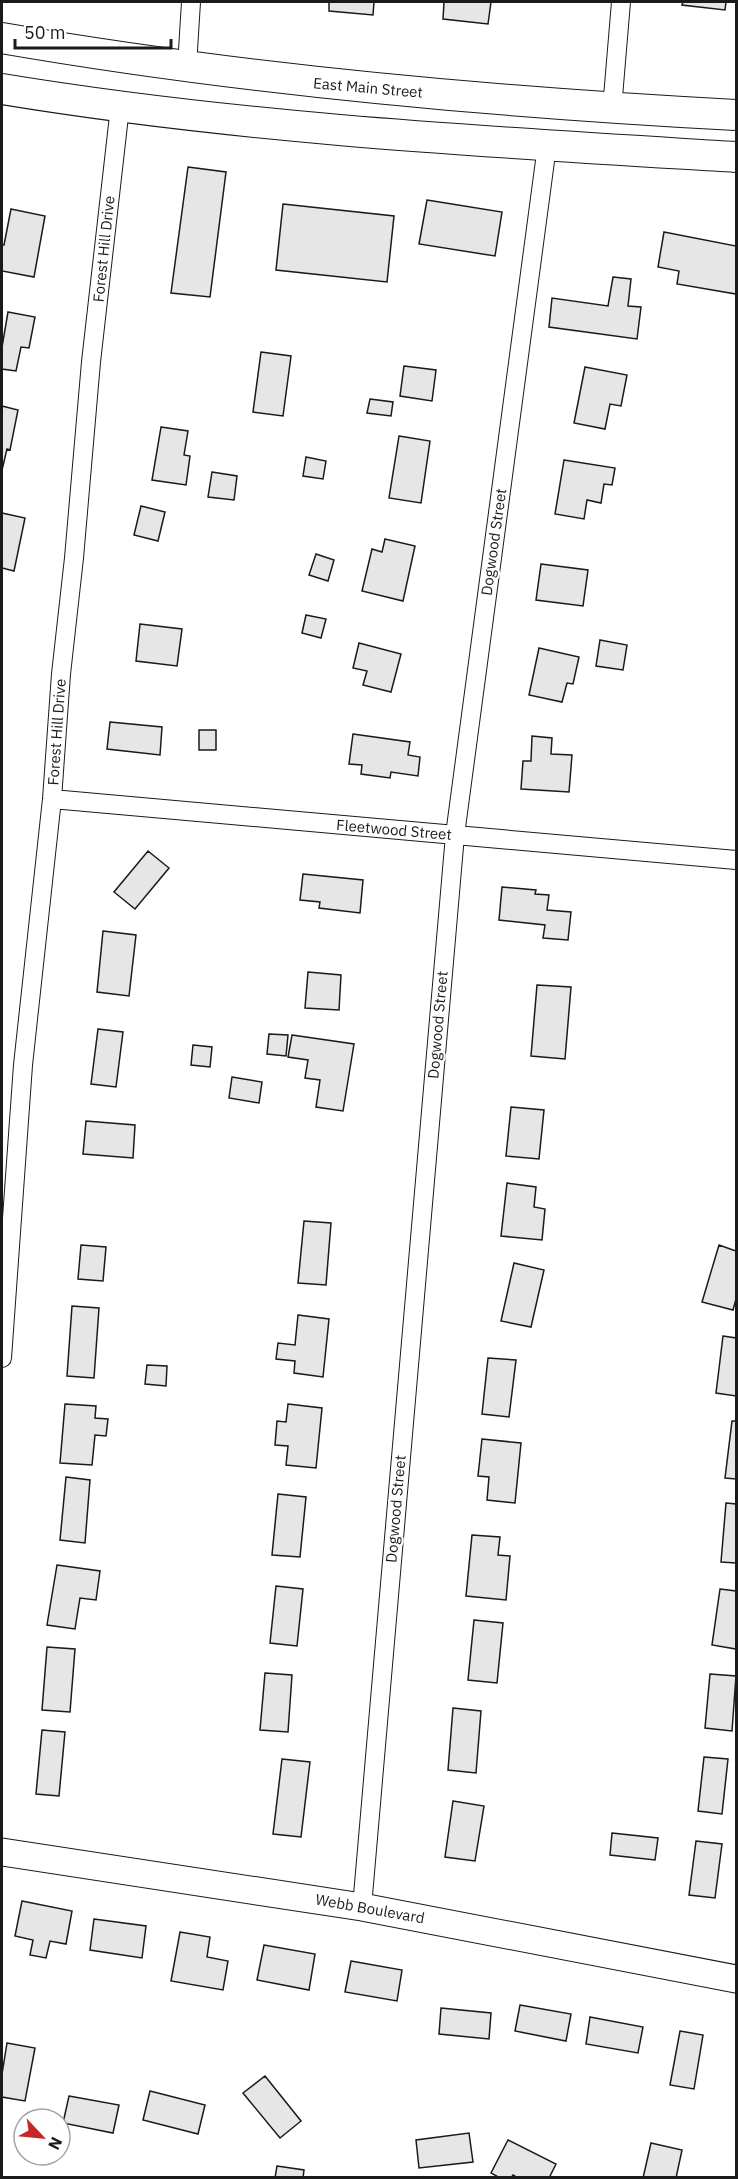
<svg xmlns="http://www.w3.org/2000/svg" width="738" height="2179" font-family="'IBM Plex Sans',sans-serif">
<rect width="100%" height="100%" fill="#fff"/>
<path fill="#e6e6e6" stroke="#1a1a1a" stroke-width="1.5" d="M329,2H374L373,15L329,11Z
M444,2H491L488,24L443,19Z
M683,2H726L725,10L682,5Z
M188,167L226,172L210,297L171,293Z
M427,200L502,212L495,256L419,244Z
M283,204L394,216L387,282L276,270Z
M11,209L45,216L34,277L2,271V245H4Z
M664,232L736,246V294L677,284L679,271L658,267Z
M613,277L631,279L628,306L641,307L637,339L549,327L552,298L608,306Z
M8,312L35,317L29,348L21,347L16,371L2,369V347Z
M261,352L291,356L283,416L253,412Z
M404,366L436,370L432,401L400,396Z
M585,367L627,375L621,406L610,404L605,429L574,423Z
M370,399L393,402L391,416L367,413Z
M2,406L18,410L10,450L7,449L2,470Z
M161,427L188,431L184,455L190,456L186,485L152,480Z
M399,436L430,441L421,503L389,498Z
M306,457L326,461L323,479L303,476Z
M564,460L615,468L612,485L604,484L601,503L587,500L584,519L555,514Z
M212,472L237,476L234,500L208,497Z
M141,506L165,512L158,541L134,535Z
M2,513L25,518L14,571L2,568Z
M385,539L415,546L403,601L362,591L372,549L382,552Z
M316,554L334,560L328,581L309,575Z
M541,564L588,570L583,606L536,600Z
M306,615L326,619L321,638L302,633Z
M140,624L182,629L177,666L136,661Z
M600,640L627,645L623,670L596,666Z
M359,643L401,654L391,692L363,685L367,671L353,668Z
M539,648L579,657L573,684L567,683L562,702L529,695Z
M110,722L162,727L160,755L107,749Z
M199,730H216V750H199Z
M353,734L410,742L408,755L420,757L418,776L391,772L390,778L361,774L362,765L349,764Z
M532,736L552,738L551,754L572,755L569,792L521,789L523,761H531Z
M148,851L169,868L135,909L114,892Z
M303,874L363,880L360,913L319,908L320,902L300,900Z
M502,887L536,890L535,894L549,895L547,910L571,912L568,940L543,938L545,925L499,920Z
M103,931L136,935L129,996L97,992Z
M308,972L341,975L339,1010L305,1008Z
M537,985L571,987L565,1059L531,1056Z
M98,1029L123,1032L116,1087L91,1084Z
M269,1034L288,1035L286,1056L267,1054Z
M292,1035L354,1044L343,1111L316,1107L320,1080L305,1078L308,1060L288,1057Z
M193,1045L212,1047L210,1067L191,1065Z
M232,1077L262,1082L259,1103L229,1098Z
M511,1107L544,1110L539,1159L506,1156Z
M86,1121L135,1125L133,1158L83,1154Z
M507,1183L536,1187L534,1207L545,1209L542,1240L501,1236Z
M304,1221L331,1223L326,1285L298,1283Z
M81,1245L106,1247L103,1281L78,1279Z
M719,1245L736,1251V1299L733,1310L702,1302Z
M514,1263L544,1270L531,1327L501,1321Z
M72,1306L99,1308L94,1378L67,1376Z
M298,1315L329,1319L323,1377L294,1373L295,1361L276,1359L278,1343L295,1345Z
M723,1336L736,1338V1396L716,1393Z
M488,1358L516,1360L509,1417L482,1414Z
M147,1365L167,1366L166,1386L145,1384Z
M65,1404L96,1406L95,1418L108,1419L106,1436L95,1435L92,1465L60,1463Z
M288,1404L322,1408L316,1468L286,1465L288,1446L275,1445L277,1421L286,1422Z
M732,1421H736V1479L725,1478Z
M482,1439L521,1443L515,1503L487,1500L489,1477L478,1476Z
M66,1477L90,1480L85,1543L60,1540Z
M278,1494L306,1497L300,1557L272,1555Z
M726,1503L736,1504V1563L721,1562Z
M472,1535L500,1537L498,1555L510,1556L506,1600L466,1596Z
M57,1565L100,1571L96,1600L80,1598L75,1629L47,1625Z
M276,1586L303,1589L297,1646L270,1643Z
M720,1589L736,1591V1649L712,1645Z
M474,1620L503,1623L497,1683L468,1680Z
M47,1647L75,1649L70,1712L42,1710Z
M265,1673L292,1675L288,1732L260,1730Z
M710,1674L736,1676L732,1731L705,1728Z
M453,1708L481,1711L476,1773L448,1770Z
M42,1730L65,1732L59,1796L36,1794Z
M704,1757L728,1759L722,1814L698,1811Z
M282,1759L310,1762L301,1837L273,1834Z
M453,1801L484,1806L475,1861L445,1857Z
M612,1833L658,1838L655,1860L610,1855Z
M696,1841L722,1844L715,1898L689,1895Z
M22,1901L72,1911L66,1944L50,1941L46,1958L30,1955L33,1940L15,1936Z
M94,1919L146,1926L142,1958L90,1950Z
M180,1932L210,1937L207,1957L228,1961L223,1990L171,1981Z
M264,1945L315,1954L309,1990L257,1980Z
M351,1961L402,1970L397,2001L345,1992Z
M520,2005L571,2014L566,2041L515,2031Z
M441,2008L491,2013L489,2039L439,2034Z
M590,2017L643,2027L638,2053L586,2044Z
M680,2031L703,2035L694,2089L670,2085Z
M7,2043L35,2048L25,2101L2,2097V2074Z
M265,2076L301,2121L280,2138L243,2093Z
M150,2091L205,2105L198,2134L143,2120Z
M69,2096L119,2105L113,2133L63,2123Z
M469,2133L473,2162L419,2168L416,2140Z
M508,2140L556,2164L549,2178H518L513,2175L511,2178H500L491,2173Z
M651,2143L682,2150L676,2178H643Z
M277,2166L304,2170L303,2178H275Z"/>
<g fill="none" stroke-linecap="round" stroke-linejoin="round">
<defs>
<path id="street" d="M187,66L191,2
M612,109L621,2
M52,799L736,860
M2,1358L23,1065L52,799L61,674L74,558L91,362L120,107
M362,1907L455,835L547,146"/>
<path id="secondary" d="M2,1852L362,1907L736,1979"/>
<path id="primary" d="M2,38C245,80 490,102 736,115
M2,89C245,129 491,142 736,157"/>
</defs>
<use href="#street" stroke="#1a1a1a" stroke-width="20"/>
<use href="#secondary" stroke="#1a1a1a" stroke-width="29"/>
<use href="#primary" stroke="#1a1a1a" stroke-width="32"/>
<use href="#street" stroke="#fff" stroke-width="18"/>
<use href="#secondary" stroke="#fff" stroke-width="27"/>
<use href="#primary" stroke="#fff" stroke-width="30"/>
</g>
<g text-anchor="middle" stroke-width="4.5" stroke-linejoin="round" paint-order="stroke">
<g font-size="15" fill="#1a1a1a" stroke="#fff">
<text transform="translate(368 88) rotate(5)" y="5">East Main Street</text>
<text transform="translate(104 249) rotate(-84)" y="5">Forest Hill Drive</text>
<text transform="translate(494 542) rotate(-82)" y="5">Dogwood Street</text>
<text transform="translate(57 732) rotate(-86)" y="5">Forest Hill Drive</text>
<text transform="translate(394 830) rotate(5)" y="5">Fleetwood Street</text>
<text transform="translate(438 1025) rotate(-85)" y="5">Dogwood Street</text>
<text transform="translate(396 1509) rotate(-85)" y="5">Dogwood Street</text>
<text transform="translate(370 1909) rotate(10)" y="5">Webb Boulevard</text>
</g>
</g>
<rect width="738" height="2179" fill="none" stroke="#1a1a1a" stroke-width="6"/>
<g transform="translate(42 2137) rotate(116)"><circle r="28" fill="#ffffff" stroke="#a3a3a3" stroke-width="1.5"/>
<path d="M0-4.5L10 22L0 15L-10 22Z" fill="#c62828"/>
<text y="-9" font-size="16" font-weight="bold" text-anchor="middle" fill="#1a1a1a">N</text>
</g>
<path d="M15 39v9h156v-9" fill="none" stroke="#1a1a1a" stroke-width="3"/>
<text x="24" y="39" font-size="18" fill="#1a1a1a" stroke="#ffffff" stroke-width="4.5" paint-order="stroke">50 m</text>
</svg>
